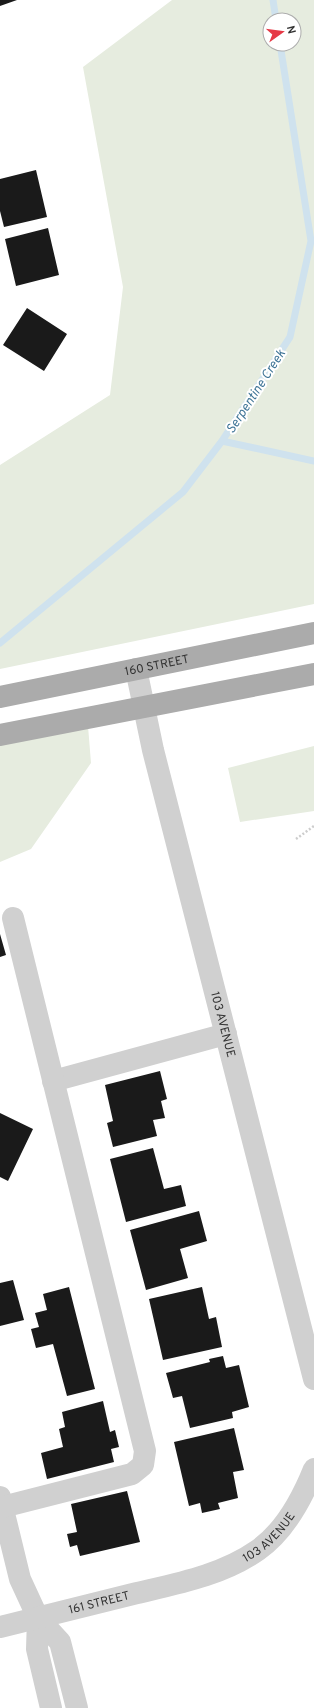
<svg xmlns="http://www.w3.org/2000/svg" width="314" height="1708" font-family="Overpass,sans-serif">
<rect width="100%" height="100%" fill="#fff"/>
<path fill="#e6ecdf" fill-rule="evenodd" d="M172,0H314V604L0,669V465L110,395L123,287L83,67ZM270,20H294V44H270Z
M88,726L91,763L31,849L0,862V745Z
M314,746V811L240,822L228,768Z"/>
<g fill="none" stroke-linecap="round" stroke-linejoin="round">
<path stroke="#cfe2ee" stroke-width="7" d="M273,0L276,20
M222,441L314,461
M0,643L183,492L222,441L290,337L311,241L280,44"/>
</g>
<path fill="#1a1a1a" d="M0,0H17L0,6Z
M36,170L47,217L4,227L0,211V179Z
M48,228L59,275L16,286L5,239Z
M27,308L67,334L44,371L3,345Z
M0,934L6,955L0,957Z
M160,1071L167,1099L161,1101L165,1118L153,1120L157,1136L113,1147L107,1123L113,1121L105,1085Z
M0,1113L33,1129L8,1181L0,1177Z
M153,1148L164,1189L181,1185L186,1206L126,1222L110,1159Z
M199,1211L207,1241L180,1249L188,1278L146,1290L130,1230Z
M13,1280L24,1320L0,1326V1283Z
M69,1287L95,1389L67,1396L53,1344L36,1348L31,1329L39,1327L35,1313L47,1310L43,1294Z
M202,1287L209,1319L216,1317L222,1347L163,1360L149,1299Z
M223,1356L226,1368L239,1365L249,1407L232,1412L233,1418L190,1428L182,1396L173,1398L166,1373L210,1362L209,1359Z
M103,1401L110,1432L115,1430L119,1447L111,1449L114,1462L47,1479L41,1453L63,1447L59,1429L65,1427L62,1412Z
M234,1428L244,1470L233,1472L238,1498L218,1503L220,1509L202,1513L200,1503L189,1506L174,1442Z
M127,1491L140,1542L80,1556L77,1545L70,1547L67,1534L77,1532L71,1504Z"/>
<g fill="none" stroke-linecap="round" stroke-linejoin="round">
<path stroke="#cdcdcd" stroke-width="2.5" stroke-dasharray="2 2" stroke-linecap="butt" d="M296,839L314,826"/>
<g stroke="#d0d0d0" stroke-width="22">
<path id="s1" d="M136,669L153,750L314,1379"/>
<path d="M53,1081L226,1034"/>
<path d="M0,1497L20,1579L38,1618L60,1642L77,1708"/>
<path d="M2,1507L132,1474L143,1465L145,1451L13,918"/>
<path d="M38,1618L37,1649L51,1708"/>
<path id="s2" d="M0,1627C44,1616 88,1605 133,1594C175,1584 221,1576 258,1550C285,1531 302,1499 314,1469"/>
</g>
<g stroke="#ababab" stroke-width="22">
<path id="s3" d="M0,697L314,633"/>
<path d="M0,735L314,674"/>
</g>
</g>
<g text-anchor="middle" stroke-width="4" stroke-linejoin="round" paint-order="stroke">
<g font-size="12" fill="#333" stroke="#fff">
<text dy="4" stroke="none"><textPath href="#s3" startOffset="160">160 STREET</textPath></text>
<text dy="4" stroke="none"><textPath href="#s1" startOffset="366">103 AVENUE</textPath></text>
<text dy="4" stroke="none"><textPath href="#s2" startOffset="287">103 AVENUE</textPath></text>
<text dy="4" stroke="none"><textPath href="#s2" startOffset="102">161 STREET</textPath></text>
</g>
<g font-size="13" font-style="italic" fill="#3f7597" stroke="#fff">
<text transform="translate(255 391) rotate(-57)" y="5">Serpentine Creek</text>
</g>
</g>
<g transform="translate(282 32) rotate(76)"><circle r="19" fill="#ffffff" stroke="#adadad"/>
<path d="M0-3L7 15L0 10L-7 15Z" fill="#e63946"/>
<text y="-6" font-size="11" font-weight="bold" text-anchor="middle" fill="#333333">N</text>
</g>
</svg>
